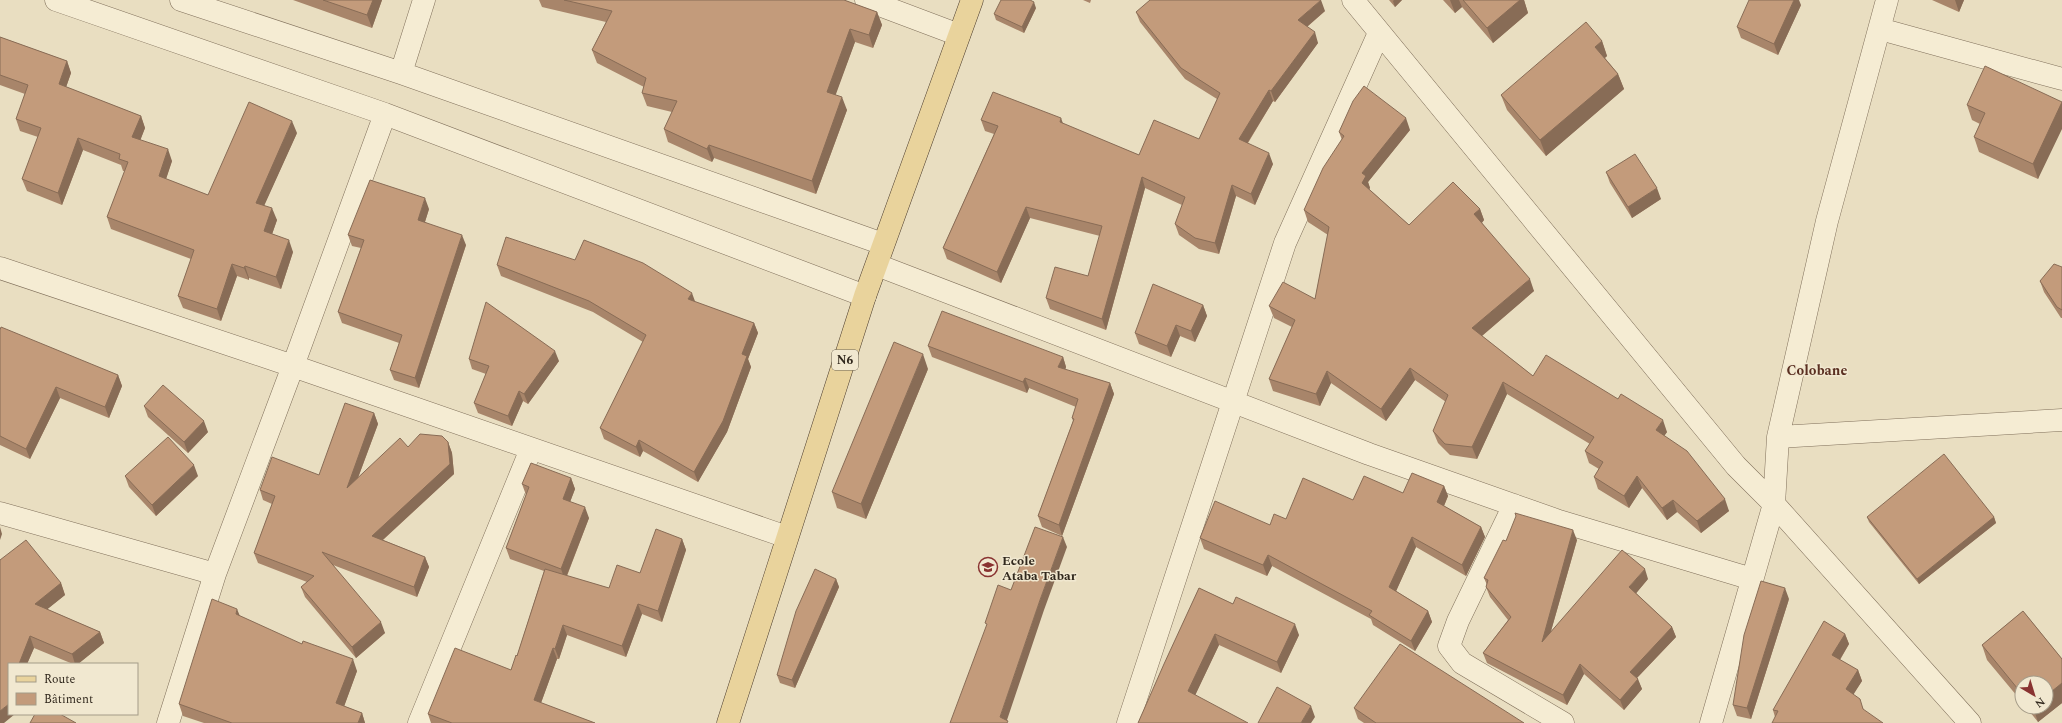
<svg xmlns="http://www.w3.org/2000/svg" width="2062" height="723" font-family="Spectral,serif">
<rect width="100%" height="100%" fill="#e9dec1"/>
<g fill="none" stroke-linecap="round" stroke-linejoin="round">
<defs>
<path id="street" d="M56,0L385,114L865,296
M181,0L401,73L883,244
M866,0L959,35
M1353,0L1736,466L1774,504L1970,723
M1880,29L2062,79
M401,73L424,0
M877,265L1369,454L1559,521L1752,579
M0,268L293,366L787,537
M1778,437L2062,420
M1514,505L1458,621L1449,646L1462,663L1563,723
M0,513L215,574
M168,723L215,574L293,366L385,114
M419,723L531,449
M1128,723L1285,243L1379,33
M1711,723L1774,504L1778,437L1827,221L1887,0"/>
<path id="primary" d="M728,723L865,296L972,0"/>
</defs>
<use href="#street" stroke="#80705b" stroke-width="23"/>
<use href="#primary" stroke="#4e3e2f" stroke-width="23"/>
<use href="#street" stroke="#f5ecd3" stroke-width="22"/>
<use href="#primary" stroke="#e9d39c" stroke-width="22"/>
</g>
<path fill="#a8856a" d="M293,0H382L372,28Z
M539,0H844L877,12L882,25L873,48L855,42L835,95L847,110L816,194L714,158L712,162L668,142L664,129L672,112L647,106L642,93L644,87L597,63L592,50L606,22L542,7Z
M1083,0H1091L1090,3Z
M1389,0H1402L1395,7Z
M1443,0H1524L1528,13L1493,43L1462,7L1455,13Z
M1932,0H1964L1959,12Z
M1801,5L1778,55L1741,38L1737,27Z
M1036,8L1024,33L996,20L994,14Z
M1325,11L1307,27L1318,43L1275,102L1273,101L1248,143L1273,164L1255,205L1236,196L1219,254L1199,249L1179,235L1175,224L1182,205L1145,188L1106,330L1050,309L1046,298L1088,276L1100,236L1030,218L1001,283L947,259L943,248L994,134L985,131L981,120L1063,124L1139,155L1199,139L1217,99L1185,79L1140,22L1136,12Z
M0,37L67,61L71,73L66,87L141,116L145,128L140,140L172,161L166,179L208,195L297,133L264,205L277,220L272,234L293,252L281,289L249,278V280L237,276L221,321L183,308L178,296L191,259L111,229L107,217L125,171H123L121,165L83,150L62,205L27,191L22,179L38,137L20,131L16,119L25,94L0,85Z
M1602,41L1607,56L1605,58L1618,74L1624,89L1546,156L1507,110L1501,95Z
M2062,102L2038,179L1979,152L1974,137L1980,124L1972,120L1967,105Z
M1410,130L1368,182L1370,188L1369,189L1409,225L1480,209L1484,220L1482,223L1534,291L1482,336L1533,376L1667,432L1664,436L1729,511L1701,533L1677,512L1667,520L1642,488L1629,508L1598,489L1594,477L1599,469L1589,463L1585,451L1590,444L1507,394L1477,459L1450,455L1438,443L1433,431L1446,402L1415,380L1386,421L1331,383L1320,406L1273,391L1269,379L1292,327L1274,318L1269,306L1315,299L1328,235L1308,222L1304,210L1342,140L1339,132Z
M1606,172L1661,199L1632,218L1610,183Z
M429,209L425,222L466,245L419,388L394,380L390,370L399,343L342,323L338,312L361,248L352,246L348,235Z
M497,265L695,302L754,323L758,333L748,359L751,367L727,432L698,482L643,451L640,457L604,439L600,428L643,342L593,312L501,276Z
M2062,267V318H2061L2044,292L2040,281Z
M1203,305L1207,316L1195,342L1180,336L1171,357L1139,344L1135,333Z
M0,330L118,375L122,386L109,418L60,398L30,459L0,445Z
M928,346L1063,357L1066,367L1065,370L1110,383L1114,394L1062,536L1042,527L1038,516L1073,421L1072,418L1076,407L1029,388L1027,393L932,357Z
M469,359L559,361L528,404L523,401L512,426L478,413L474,403L486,374L472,369Z
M928,369L866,519L837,508L832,492Z
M144,406L208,432L188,453L148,417Z
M374,413L378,424L358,478L408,447L448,442L452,453L454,474L383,540L425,557L429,567L417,597L333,565L385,633L356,658L305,597L301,587L307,582L258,563L254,553L272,504L263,500L260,490L319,475Z
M125,476H198L156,516L129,487Z
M571,478L575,489L570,502L589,518L567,576L609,588L640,573L682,539L686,550L662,622L642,614L626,657L567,635L559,659H557L541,703L595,723H431L428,714L511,670L517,656L544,571L510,559L506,548L526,495L522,484Z
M1444,486L1448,496L1444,506L1481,527L1485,537L1466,576L1416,547L1396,591L1428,611L1432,622L1415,651L1373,625L1371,619L1272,566L1267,576L1204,549L1200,538L1270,525L1286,519L1353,500L1403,493Z
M1867,517H1994L1996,523L1919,584L1869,522Z
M1577,540L1551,631L1648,579L1636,593L1672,627L1676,637L1637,678L1642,689L1624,710L1584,674L1567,705L1487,663L1483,653L1508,620L1490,597L1486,587L1487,585L1484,578L1506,541Z
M0,560L61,583L65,595L47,609L100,632L104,643L78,664H73L34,648L27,664H9Z
M836,579L839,587L795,688L780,683L777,675Z
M1199,588L1299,635L1281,673L1219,645L1195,695L1138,723Z
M1789,599L1751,719L1737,716L1733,705Z
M2023,611L2062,659V703L2038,722L2026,707H2046V683H2022V702L1987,660L1982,645Z
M240,616L357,671L344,706L362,713L365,723H204L183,716L179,704Z
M1845,634L1849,644L1840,660L1858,670L1862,681L1853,694L1864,710L1775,717L1773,710Z
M1354,708L1524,723H1364L1358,719Z"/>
<path fill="#886c56" d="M373,0H382L372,28L367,15Z
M1321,0L1325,11L1302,31L1298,20Z
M1394,0H1402L1395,7L1393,1Z
M1450,0H1459L1462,7L1455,13Z
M1520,0H1524L1528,13L1493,43L1487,28Z
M1794,0H1799L1801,5L1778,55L1774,44Z
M1955,0H1964L1959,12Z
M1034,2L1036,8L1024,33L1022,27Z
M877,12L882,25L873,48L869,35Z
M850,29L855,42L832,105L827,92Z
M1315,32L1318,43L1275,102L1271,91Z
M1602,41L1607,56L1600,62L1595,47Z
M67,61L71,73L63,96L59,84Z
M1618,74L1624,89L1546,156L1540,140Z
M1269,90L1273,101L1243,150L1239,139Z
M842,97L847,110L816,194L812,181Z
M2062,102V129L2038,179L2033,164Z
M141,116L145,128L137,149L132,137Z
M1061,118L1065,129L1060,122Z
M1406,118L1410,130L1368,182L1370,188L1366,194L1362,183V173Z
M292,121L297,133L260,215L256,203Z
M78,138L83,150L62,205L58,193Z
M709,145L714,158L712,162L707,149Z
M168,149L172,161L163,188L159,176Z
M1269,153L1273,164L1255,205L1251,194Z
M1142,177L1145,188L1106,330L1102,319Z
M1232,185L1236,196L1219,254L1215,243Z
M1657,188L1661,199L1632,218L1628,207Z
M425,198L429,209L422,231L418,220Z
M1026,207L1030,218L1001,283L997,272Z
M272,208L277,220L269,243L264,231Z
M1480,209L1484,220L1479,226L1474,214Z
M462,235L466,245L419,388L415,378Z
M289,240L293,252L281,289L276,277Z
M232,264L237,276L221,321L217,309Z
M245,266L249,278V280L244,268Z
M1530,279L1534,291L1477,340L1472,328Z
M692,293L696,304L688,299Z
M1203,305L1207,316L1195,342L1191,331Z
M754,323L758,333L748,359L751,367L727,432L698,482L694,472L742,354Z
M1176,325L1180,336L1171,357L1167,346Z
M555,351L559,361L528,404L524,394Z
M923,354L928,369L866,519L861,504Z
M1063,357L1066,367L1062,378L1058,367Z
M1410,368L1415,380L1386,421L1381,409Z
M1327,371L1331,383L1320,406L1316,394Z
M118,375L122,386L109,418L105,407Z
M1025,378L1029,388L1027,393L1023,382Z
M1503,382L1507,394L1477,459L1472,447Z
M1110,383L1114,394L1062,536L1059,525Z
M56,387L60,398L30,459L26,449Z
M519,391L523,401L512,426L508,416Z
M374,413L378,424L350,499L347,488Z
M1663,420L1667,432L1660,442L1656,430Z
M204,421L208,432L188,453L184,442Z
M639,440L643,451L640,457L636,447Z
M448,442L452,453L454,474L376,546L372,536Z
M194,465L198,476L156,516L152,505Z
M1637,476L1642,488L1629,508L1624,496Z
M571,478L575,489L567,510L563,499Z
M1444,486L1448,496L1441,513L1437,502Z
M1725,499L1729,511L1701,533L1697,521Z
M1673,500L1677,512L1667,520L1662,508Z
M585,507L589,518L565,580L561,569Z
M1994,517L1996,523L1919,584L1917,579Z
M0,527L2,534L0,540Z
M1481,527L1485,537L1466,576L1462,565Z
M1573,530L1577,540L1545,652L1542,642Z
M1063,537L1067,547L1044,610L1006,723L1000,717L1040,600Z
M1412,537L1416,547L1393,598L1389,587Z
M682,539L686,550L662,622L658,611Z
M1268,555L1272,566L1267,576L1263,565Z
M425,557L429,567L417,597L414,587Z
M1645,569L1648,579L1633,597L1629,587Z
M836,579L839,587L795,688L792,680Z
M61,583L65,595L39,616L35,604Z
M1785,588L1789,599L1751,719L1747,708Z
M638,604L642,614L626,657L622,646Z
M237,609L242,621L236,614Z
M1428,611L1432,622L1415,651L1411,641Z
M381,622L385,633L356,658L352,647Z
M1295,624L1299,635L1281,673L1277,662Z
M563,625L567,635L559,659L555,649Z
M1672,627L1676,637L1633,682L1630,672Z
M100,632L104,643L78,664H75L72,654Z
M1215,634L1219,645L1192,702L1188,691Z
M1845,634L1849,644L1836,666L1832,655Z
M30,636L34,648L27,664H19Z
M553,648L557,659L538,711L534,700Z
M353,659L357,671L341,715L336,703Z
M1580,664L1584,674L1567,705L1563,695Z
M1858,670L1862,681L1850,700L1846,689Z
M1638,679L1642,689L1624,710L1620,700Z
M2062,683V703L2038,722L2033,707H2046V696Z
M9,704V714H15L4,723H0V711Z
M1311,706L1315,717L1311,723H1301Z
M362,713L365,723H358Z"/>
<path fill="#c39b7b" stroke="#886c56" d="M323,0H373L367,15Z
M564,0H844L877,12L869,35L850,29L827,92L842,97L812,181L709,145L707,149L664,129L677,101L642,93L646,78L592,50L612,11Z
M1001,0H1030L1034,2L1022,27L994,14Z
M1150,0H1321L1298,20L1315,32L1271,91L1269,90L1239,139L1269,153L1251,194L1232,185L1215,243L1195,238L1175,224L1185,197L1142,177L1102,319L1046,298L1055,267L1088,276L1102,226L1026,207L997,272L943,248L998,126L981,120L993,92L1061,118L1060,122L1139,155L1154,120L1199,139L1220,93L1181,68L1136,12Z
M1463,0H1520L1487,28Z
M1749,0H1794L1774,44L1737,27Z
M1586,22L1602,41L1595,47L1618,74L1540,140L1501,95Z
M0,37L67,61L59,84L141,116L132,137L168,149L159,176L208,195L249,102L292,121L256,203L272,208L264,231L289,240L276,277L245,266L244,268L232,264L217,309L178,296L194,250L107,217L128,162L119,159L120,154L78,138L58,193L22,179L41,128L16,119L28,85L0,75Z
M1985,66L2062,102L2033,164L1974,137L1985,113L1967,105Z
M1364,86L1406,118L1362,173L1366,176L1362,183L1409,225L1453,182L1480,209L1474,214L1530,279L1472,328L1533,376L1546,355L1618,399L1621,394L1663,420L1656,430L1687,451L1725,499L1697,521L1673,500L1662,508L1637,476L1624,496L1594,477L1603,462L1585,451L1594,437L1503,382L1472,447L1445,444L1433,431L1448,395L1410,368L1381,409L1327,371L1316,394L1269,379L1295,320L1269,306L1283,282L1315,299L1329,227L1304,210L1323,168L1344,136L1339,132L1353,101Z
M1635,154L1657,188L1628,207L1606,172Z
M370,180L425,198L418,220L462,235L415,378L390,370L402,335L338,312L364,240L348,235Z
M506,237L575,260L584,240L643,263L692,293L688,299L754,323L742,354L747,356L723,421L694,472L639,440L636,447L600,428L646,335L589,301L497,265Z
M2054,264L2062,267V310L2057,307L2040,281Z
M1153,284L1203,305L1191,331L1176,325L1167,346L1135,333Z
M486,302L555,351L524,394L519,391L508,416L474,403L489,366L469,359Z
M942,311L1063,357L1058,367L1110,383L1059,525L1038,516L1074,419L1072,418L1078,399L1025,378L1023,382L928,346Z
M1,327L118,375L105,407L56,387L26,449L0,436V330Z
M894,342L923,354L861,504L832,492Z
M163,385L204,421L184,442L144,406Z
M345,403L374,413L347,488L400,438L408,447L420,434L442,436L448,442L450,464L372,536L425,557L414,587L322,552L381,622L352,647L301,587L314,576L254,553L275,496L260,490L272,457L319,475Z
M168,437L194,465L152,505L125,476Z
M1944,454L1994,517L1917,579L1867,517Z
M531,463L571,478L563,499L585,507L561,569L506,548L529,487L522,484Z
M1412,473L1444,486L1437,502L1481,527L1462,565L1412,537L1389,587L1428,611L1411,641L1369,615L1372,611L1268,555L1263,565L1200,538L1215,501L1270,525L1274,514L1286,519L1303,478L1353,500L1364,476L1403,493Z
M1515,513L1573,530L1542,642L1622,550L1645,569L1629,587L1672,627L1630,672L1638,679L1620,700L1580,664L1563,695L1483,653L1511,617L1486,587L1488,580L1484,578L1503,540L1506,541L1516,516Z
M1035,527L1063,537L1040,600L1000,717L1008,721L1007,723H950L987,624L985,623L998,585L1011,590Z
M656,529L682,539L658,611L638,604L622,646L563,625L555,649L553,648L534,700L595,723H452L428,714L455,648L511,670L516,655L517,656L545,569L609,588L617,565L640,573Z
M26,540L61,583L35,604L100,632L72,654L30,636L19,664H9V704L0,711V560Z
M815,569L836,579L792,680L777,675L796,611Z
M1761,581L1785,588L1747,708L1733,705L1744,635Z
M1199,588L1233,604L1236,597L1295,624L1277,662L1215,634L1188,691L1248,723H1138L1164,664Z
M212,599L237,609L236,614L302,644L303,641L353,659L336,703L362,713L358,723H232L179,704Z
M2023,611L2062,659V683L2046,696V683H2022V694L1982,645Z
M1824,621L1845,634L1832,655L1858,670L1846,689L1860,699L1863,709L1883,723H1772L1778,711L1773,710Z
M1400,644L1524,723H1376L1354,708Z
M1277,687L1311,706L1301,723H1258Z
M35,714H60L76,723H30Z"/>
<defs>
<symbol id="school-ring" viewBox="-11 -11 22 22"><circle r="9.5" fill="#f1e8d0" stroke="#893331" stroke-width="1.5"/><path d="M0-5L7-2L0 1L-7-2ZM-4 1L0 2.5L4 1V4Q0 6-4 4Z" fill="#893331"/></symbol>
</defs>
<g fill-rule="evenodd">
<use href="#school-ring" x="977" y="556" width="22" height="22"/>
</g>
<g text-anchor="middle" stroke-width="3" stroke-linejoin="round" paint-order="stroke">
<rect fill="#f1e8d0" stroke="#6b6253" stroke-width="1" x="832" y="350" width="26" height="20" rx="3"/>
<g font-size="12" font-weight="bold" fill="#31281d">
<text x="845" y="364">N6</text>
</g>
<g font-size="13" font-weight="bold" fill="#31281d" stroke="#f1e8d0" text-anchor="start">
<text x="1002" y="565">Ecole<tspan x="1002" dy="15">Ataba Tabar</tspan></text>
</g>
<g font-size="14" font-weight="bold" fill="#5a2f21" stroke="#f1e8d0">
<text x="1817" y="375">Colobane</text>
</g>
</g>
<rect x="8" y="663" width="130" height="52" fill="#f1e8d0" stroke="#a49b88"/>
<rect x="16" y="676" width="20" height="6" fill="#e9d39c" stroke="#a49b88"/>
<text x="44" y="683" font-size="12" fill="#31281d">Route</text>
<rect x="16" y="693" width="20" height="12" fill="#c39b7b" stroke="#a49b88"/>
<text x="44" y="703" font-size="12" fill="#31281d">Bâtiment</text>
<g transform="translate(2034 695) rotate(142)"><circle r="19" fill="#f1e8d0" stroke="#a49b88"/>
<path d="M0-3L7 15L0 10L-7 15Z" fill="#893331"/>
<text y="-6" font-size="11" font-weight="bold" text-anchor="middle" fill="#31281d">N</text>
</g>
</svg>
